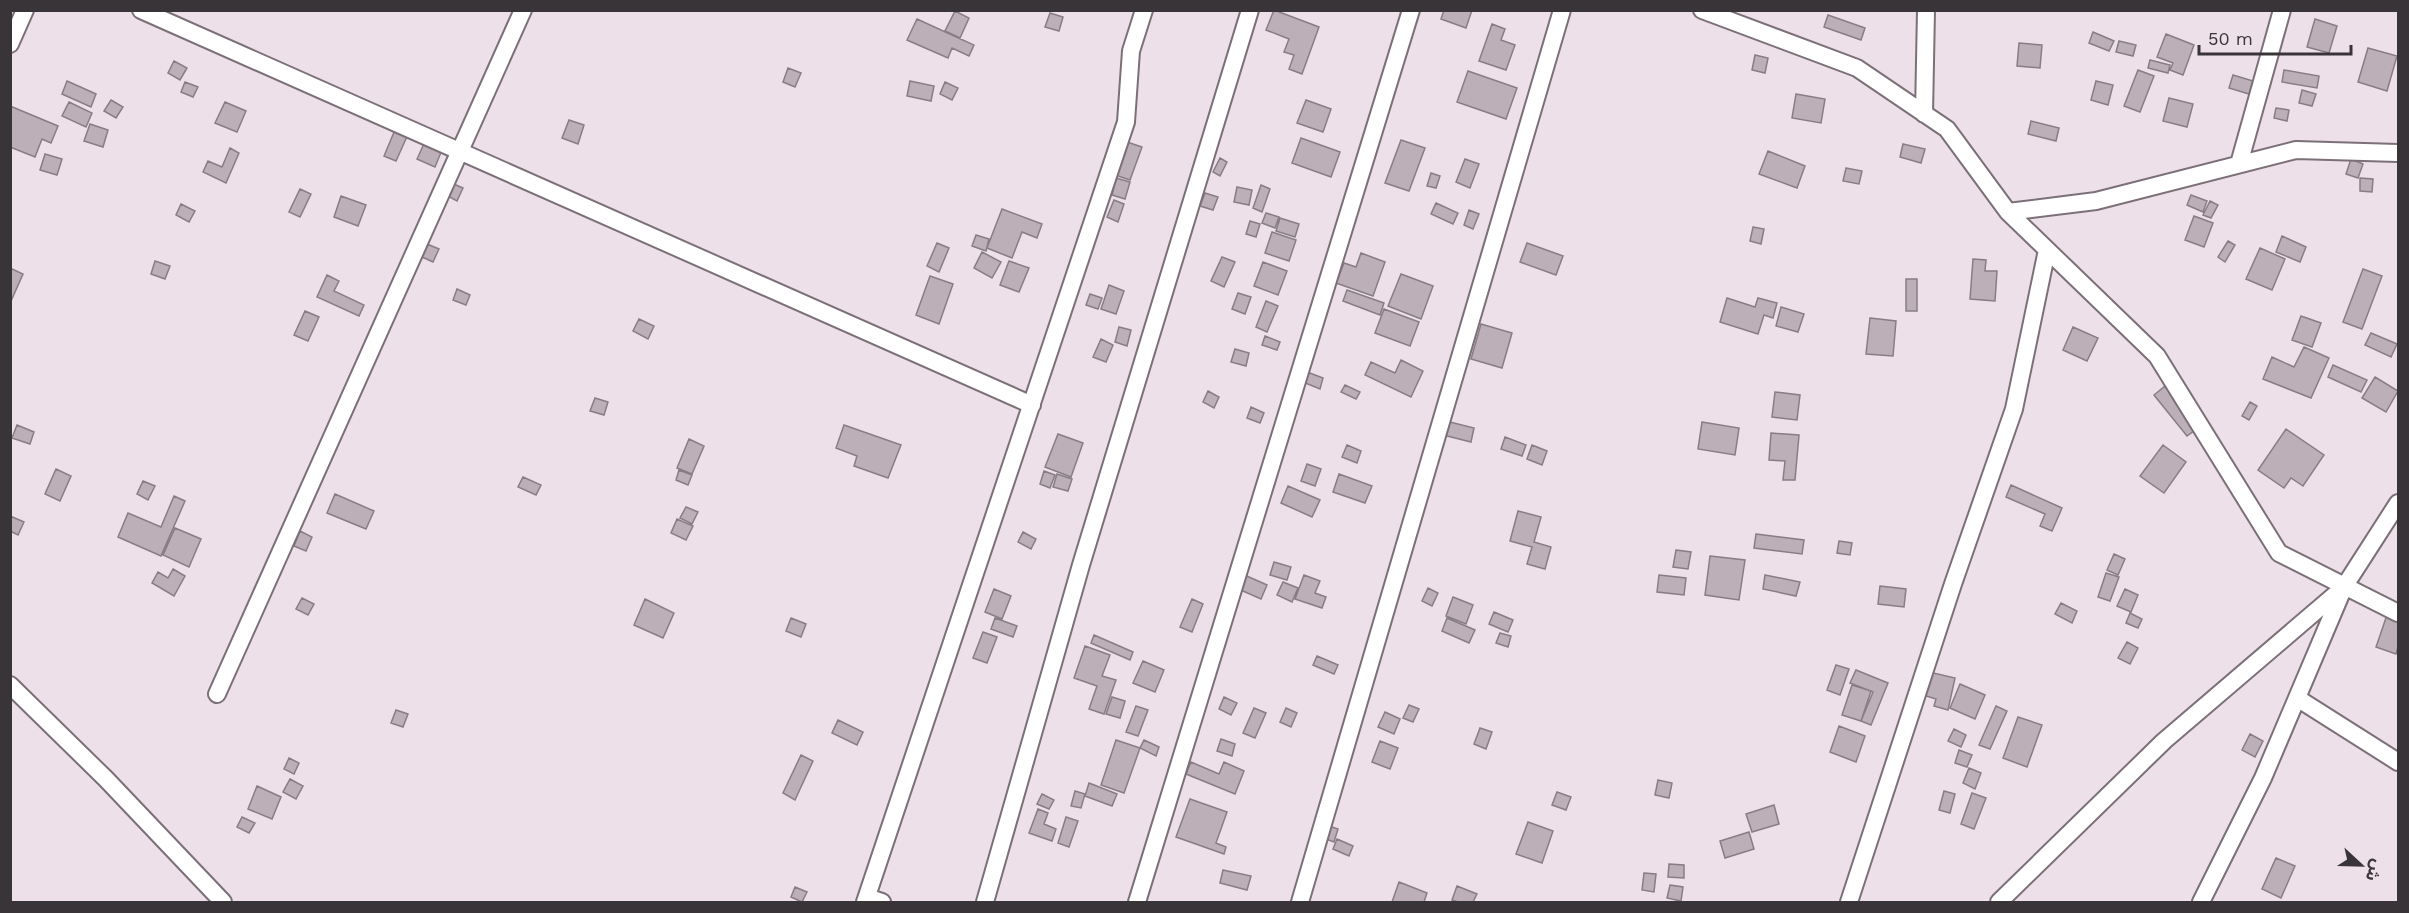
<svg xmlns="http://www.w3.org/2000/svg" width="2409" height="913" font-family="'Work Sans','Noto Sans Arabic',sans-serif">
<rect width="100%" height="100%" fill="#ede0e9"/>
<path fill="#bcafb8" stroke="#897d85" stroke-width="1.5" d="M1274,10L1319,27L1302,74L1289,69L1294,55L1284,52L1289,39L1266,30Z
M1444,10H1472L1466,28L1441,19Z
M955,11L969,18L960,38L945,31Z
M1050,13L1063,17L1059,31L1045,27Z
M1828,15L1865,28L1861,40L1824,27Z
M917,19L974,45L969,56L952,48L948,58L907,40Z
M2315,19L2337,26L2329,53L2307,47Z
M1492,24L1505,29L1501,40L1515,45L1506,70L1479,61Z
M2093,32L2114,41L2109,51L2089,43Z
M2166,34L2194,45L2183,75L2170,70L2173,63L2157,57Z
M2119,41L2136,45L2133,56L2116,52Z
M2019,43L2042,45L2040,68L2017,66Z
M2368,48L2397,56L2387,91L2358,82Z
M1755,55L1768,58L1765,73L1752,70Z
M2150,60L2170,65L2168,73L2148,68Z
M174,61L187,68L180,80L168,73Z
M788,68L801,73L795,87L783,82Z
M2138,70L2154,76L2140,112L2124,106Z
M2284,70L2319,76L2317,88L2282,82Z
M1468,71L1517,88L1506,119L1457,102Z
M2233,75L2253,81L2249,94L2229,88Z
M67,81L96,94L91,107L62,94Z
M910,81L934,86L931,101L907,96Z
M2096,81L2113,85L2108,105L2091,100Z
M185,82L198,87L193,97L181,92Z
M945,82L958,88L952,100L940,94Z
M2302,90L2316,94L2312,106L2299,103Z
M1796,94L1825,99L1821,123L1792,118Z
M2169,98L2193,104L2187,127L2163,121Z
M111,100L123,107L116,118L104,111Z
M1306,100L1331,109L1323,132L1297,123Z
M69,102L92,113L86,127L62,116Z
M225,102L246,111L237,132L215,123Z
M10,106L58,126L51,143L42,139L35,157L10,147Z
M2276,108L2289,110L2287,121L2274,118Z
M569,120L584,125L578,144L562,138Z
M2031,121L2059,128L2056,141L2028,134Z
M90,124L108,130L103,147L84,141Z
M397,125L410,130L396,161L384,156Z
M427,137L444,145L435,167L417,159Z
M1301,138L1340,152L1331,177L1292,163Z
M1401,140L1425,148L1409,191L1385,183Z
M1127,142L1142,147L1130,180L1115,175Z
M1903,144L1925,149L1921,163L1900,157Z
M230,148L239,153L226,183L203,172L208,161L222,167Z
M1768,151L1805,166L1797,188L1759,174Z
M45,154L62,159L57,175L40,170Z
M1220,158L1227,162L1220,176L1213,172Z
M1465,159L1479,164L1470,188L1456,182Z
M2351,159L2363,164L2358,178L2346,174Z
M1846,168L1862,171L1859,184L1843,181Z
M1431,173L1440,176L1436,188L1427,186Z
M1116,178L1130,182L1125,199L1112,195Z
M2360,178L2373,179L2372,192L2360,191Z
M449,182L463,188L457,201L444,194Z
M1261,185L1270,189L1262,212L1253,208Z
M1237,187L1252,190L1249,205L1234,202Z
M300,189L311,194L300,217L289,212Z
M1205,193L1218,197L1213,210L1200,206Z
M2191,195L2207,201L2203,212L2187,205Z
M341,196L366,205L358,226L334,217Z
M1114,200L1124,204L1118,222L1107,217Z
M2210,201L2218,205L2211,218L2203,215Z
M1436,203L1458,213L1453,224L1431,214Z
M181,204L195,211L189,222L176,215Z
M1002,209L1042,224L1037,238L1022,232L1012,258L987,248Z
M1469,210L1479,214L1473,229L1464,225Z
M1266,213L1279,217L1275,228L1262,223Z
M2194,216L2213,223L2204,247L2185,240Z
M1280,218L1299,224L1295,237L1276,231Z
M1250,221L1260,224L1256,237L1246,234Z
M1753,227L1764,229L1761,244L1750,241Z
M1272,232L1296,240L1289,261L1265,253Z
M976,235L989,239L986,251L972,246Z
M2282,236L2306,247L2300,262L2276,252Z
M2228,241L2235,245L2225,262L2218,257Z
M937,243L949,248L939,272L927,266Z
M1527,243L1563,256L1556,275L1520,262Z
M427,244L439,249L433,262L422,257Z
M2260,248L2285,259L2272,290L2246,279Z
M982,252L1001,262L992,278L974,268Z
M1361,253L1385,262L1373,296L1336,283L1344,263L1356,267Z
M1222,257L1235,262L1224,287L1211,281Z
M1973,259L1986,260L1985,271H1997L1995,301L1970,299Z
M155,261L170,266L165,279L151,274Z
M1009,261L1029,268L1019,292L1000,285Z
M1263,262L1287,271L1278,295L1254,286Z
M10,268L23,274L11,301H10Z
M2363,269L2382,276L2362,329L2343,322Z
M1401,274L1433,286L1421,319L1388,306Z
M327,275L339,281L334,291L364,305L359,316L317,297Z
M930,276L953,284L939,324L916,315Z
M1906,279H1917V311H1906Z
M1109,285L1124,291L1116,314L1101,309Z
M457,289L470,295L466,305L453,300Z
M1347,290L1384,303L1380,315L1343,301Z
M1238,293L1251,297L1245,314L1232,309Z
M1090,294L1102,298L1098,309L1086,305Z
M1727,298L1755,307L1758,298L1777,303L1773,318L1764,315L1758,334L1720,322Z
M1266,301L1278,306L1267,332L1256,327Z
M1781,307L1804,314L1798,332L1776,326Z
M1384,309L1419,322L1410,346L1375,333Z
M305,311L319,317L308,341L294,335Z
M2301,316L2321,323L2312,347L2292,340Z
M1870,318L1896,321L1893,356L1866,354Z
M639,319L654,326L648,339L633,331Z
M1481,324L1512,333L1502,368L1471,359Z
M1119,327L1131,330L1127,346L1115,342Z
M2073,327L2098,338L2087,361L2063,350Z
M2371,333L2397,344L2391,357L2365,345Z
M1265,336L1280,342L1277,350L1262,345Z
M1101,339L1113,345L1106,362L1093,357Z
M2304,347L2329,358L2311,398L2263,379L2272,357L2294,367Z
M1235,349L1249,353L1246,366L1231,362Z
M1401,360L1423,371L1411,397L1365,375L1371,362L1395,373Z
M2333,365L2367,380L2361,392L2328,377Z
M1307,372L1323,378L1320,389L1303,382Z
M2375,377L2398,391L2386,412L2362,398Z
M1345,385L1360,392L1356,399L1341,392Z
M2165,386L2198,428L2187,436L2154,395Z
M1208,391L1219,397L1214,408L1203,402Z
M1775,392L1800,395L1797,420L1772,417Z
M595,398L608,402L604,415L590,411Z
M2250,402L2257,406L2249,420L2242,416Z
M1251,407L1264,413L1260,423L1247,418Z
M1438,419L1474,428L1471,442L1435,433Z
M1702,422L1739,428L1735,455L1698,449Z
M17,425L34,432L30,444L12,438Z
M844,425L901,445L888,478L854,466L857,456L836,448Z
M2286,429L2324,455L2303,486L2291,478L2284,488L2258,470Z
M1771,433L1799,435L1795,480H1783L1785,461L1769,460Z
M1058,434L1083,443L1071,477L1045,467Z
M1505,437L1526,445L1522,456L1501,449Z
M689,439L704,446L692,474L677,468Z
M1347,445L1361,451L1357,463L1342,457Z
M1532,445L1547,451L1542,465L1527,459Z
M2163,445L2186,462L2164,493L2140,476Z
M1307,464L1321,469L1315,486L1301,481Z
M56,469L71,476L60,501L45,494Z
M679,470L692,475L688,485L676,480Z
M1044,471L1055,475L1050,488L1040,484Z
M1057,474L1072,479L1068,491L1053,487Z
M1339,474L1372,486L1365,503L1333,492Z
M523,477L541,485L536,495L518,487Z
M143,481L155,486L148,500L137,494Z
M2011,485L2062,508L2052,531L2040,526L2045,514L2006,497Z
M1288,486L1320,500L1312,517L1281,503Z
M335,494L374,511L366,529L327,513Z
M174,496L185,501L161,556L118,537L128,513L161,527Z
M686,507L698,512L692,524L680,518Z
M1518,511L1541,517L1534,542L1551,547L1545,569L1527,564L1532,547L1510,541Z
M10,516L24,522L18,535L10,531Z
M677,519L693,526L686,540L671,533Z
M175,528L201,539L189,567L163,555Z
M300,531L312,537L306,551L294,546Z
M1023,532L1036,539L1031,549L1018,542Z
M1756,534L1804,540L1802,554L1754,548Z
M1839,541L1852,543L1850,555L1837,553Z
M1676,550L1691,552L1688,569L1673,567Z
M2114,554L2125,559L2118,575L2107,570Z
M1710,556L1745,560L1739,600L1705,595Z
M1274,562L1291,567L1287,580L1270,575Z
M173,569L185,576L174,596L152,583L158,572L168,578Z
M1240,573L1267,585L1261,599L1234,587Z
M2106,573L2119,577L2110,601L2098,597Z
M1304,575L1320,581L1315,593L1326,597L1322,608L1295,599Z
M1659,575L1686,578L1684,595L1657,592Z
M1765,575L1800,582L1796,596L1763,589Z
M1283,582L1298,588L1292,602L1277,595Z
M1880,586L1906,589L1904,607L1878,604Z
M1428,588L1438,593L1432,606L1422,601Z
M994,589L1011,596L1002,619L985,612Z
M2125,589L2138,595L2131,612L2117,606Z
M1453,597L1473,605L1466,624L1446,616Z
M302,598L314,604L308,615L296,609Z
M645,599L674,613L663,638L634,625Z
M1192,599L1203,604L1192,632L1180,627Z
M2061,603L2077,611L2072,623L2055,614Z
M1494,612L1513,620L1508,632L1489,624Z
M2388,612L2398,615V647L2396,654L2376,647Z
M2130,613L2142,619L2138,628L2126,623Z
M791,618L806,624L801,637L786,631Z
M995,618L1017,626L1013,637L991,629Z
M1447,618L1475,630L1469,643L1442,631Z
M983,632L997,637L987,663L973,658Z
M1500,633L1511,636L1508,647L1496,643Z
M1094,635L1133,652L1130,660L1091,643Z
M2127,642L2138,648L2130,664L2118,658Z
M1085,646L1110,655L1102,676L1116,680L1104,714L1089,709L1097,686L1074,678Z
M1317,656L1338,665L1334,674L1313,665Z
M1143,661L1164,670L1155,692L1133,683Z
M1836,665L1849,669L1840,695L1827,690Z
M1856,670L1888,683L1871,725L1861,721L1873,692L1850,683Z
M1929,672L1955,678L1948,710L1934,706L1936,699L1923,695Z
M1960,684L1985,695L1975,719L1950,708Z
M1852,685L1871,691L1861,721L1842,715Z
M1112,697L1125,701L1120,718L1106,714Z
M1224,697L1237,703L1231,715L1219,709Z
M1409,705L1419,709L1413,722L1403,718Z
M1136,706L1148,710L1138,736L1126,732Z
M1996,706L2007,711L1990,749L1979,745Z
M1254,708L1266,713L1255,738L1243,733Z
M1286,708L1297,713L1291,727L1280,722Z
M396,710L408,714L403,727L391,723Z
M1385,712L1400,719L1394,734L1378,727Z
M2018,717L2042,725L2027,767L2003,758Z
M838,720L863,732L857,745L832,733Z
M1839,726L1865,736L1856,762L1830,752Z
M1480,728L1492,732L1486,749L1474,744Z
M1954,729L1966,735L1961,747L1948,741Z
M2250,734L2263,741L2255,757L2242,750Z
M1221,739L1235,744L1232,756L1217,751Z
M1116,740L1140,748L1124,793L1101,785Z
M1144,740L1159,747L1156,756L1140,748Z
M1380,741L1398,748L1390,769L1372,762Z
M1959,750L1972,755L1967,767L1955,763Z
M801,755L813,761L795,800L783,793Z
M289,758L299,763L294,774L284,769Z
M1191,762L1219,774L1224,762L1244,771L1235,794L1186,774Z
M1969,768L1981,773L1975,789L1963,783Z
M290,779L303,786L296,799L283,792Z
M1658,780L1672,783L1669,798L1655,795Z
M1089,783L1117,794L1112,806L1085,796Z
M257,786L281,797L272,819L248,809Z
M1075,791L1085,794L1081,808L1071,806Z
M1944,791L1955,794L1950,813L1939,810Z
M1557,792L1571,797L1566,810L1552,805Z
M1972,793L1986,798L1974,829L1961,824Z
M1042,794L1054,800L1049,809L1037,804Z
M1190,799L1227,812L1216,843L1226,847L1224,854L1176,837Z
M1774,805L1779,824L1752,832L1746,814Z
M1038,809L1048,813L1044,824L1056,829L1052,841L1029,833Z
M242,817L255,823L249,833L237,827Z
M1066,817L1078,821L1069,847L1058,843Z
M1528,822L1553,831L1542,863L1516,854Z
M1326,825L1338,829L1334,842L1321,837Z
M1749,832L1754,849L1725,858L1720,841Z
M1337,839L1353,846L1349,856L1333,849Z
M2276,858L2295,866L2281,898L2262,889Z
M1669,864L1684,865V878L1668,877Z
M1223,870L1251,876L1247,890L1220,883Z
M1644,873L1656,874L1654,892L1642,890Z
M1399,882L1427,893L1424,902H1392Z
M1670,885L1683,887L1681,901L1667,898Z
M1457,886L1477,894L1473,902H1458L1452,900Z
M795,887L807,892L802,902L791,897Z"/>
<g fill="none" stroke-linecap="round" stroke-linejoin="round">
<defs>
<path id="minor" d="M141,10L1032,405
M1702,10L1857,68L1947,129L2008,212L2096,201L2296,150L2398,153
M10,44L25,10
M1924,114L1926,10
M2239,164L2282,10
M2008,212L2157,356L2279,553L2398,613
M10,685L106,779L223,902
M217,694L523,10
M2297,698L2398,762
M867,897L882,902
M865,902L1126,122L1131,51L1144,10
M985,902L1081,565L1250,10
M1137,902L1411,10
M1300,902L1562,10
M1849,902L1953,584L2014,409L2047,250
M1999,902L2164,741L2344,587
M2201,902L2263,778L2344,587L2398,503"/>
</defs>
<use href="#minor" stroke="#7c7078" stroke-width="20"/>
<use href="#minor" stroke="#fff" stroke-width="16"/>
</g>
<rect width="2409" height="913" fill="none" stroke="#393437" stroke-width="24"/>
<g transform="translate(2361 865) rotate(112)" stroke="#ede0e9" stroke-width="4.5" paint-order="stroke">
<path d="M0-4.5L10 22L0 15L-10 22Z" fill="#393437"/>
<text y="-9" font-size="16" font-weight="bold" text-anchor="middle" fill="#393437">ش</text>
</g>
<path d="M2199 45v9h152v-9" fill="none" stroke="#393437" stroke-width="3"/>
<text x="2208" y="45" font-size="18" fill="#393437" stroke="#ede0e9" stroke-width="4.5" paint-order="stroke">50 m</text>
</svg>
